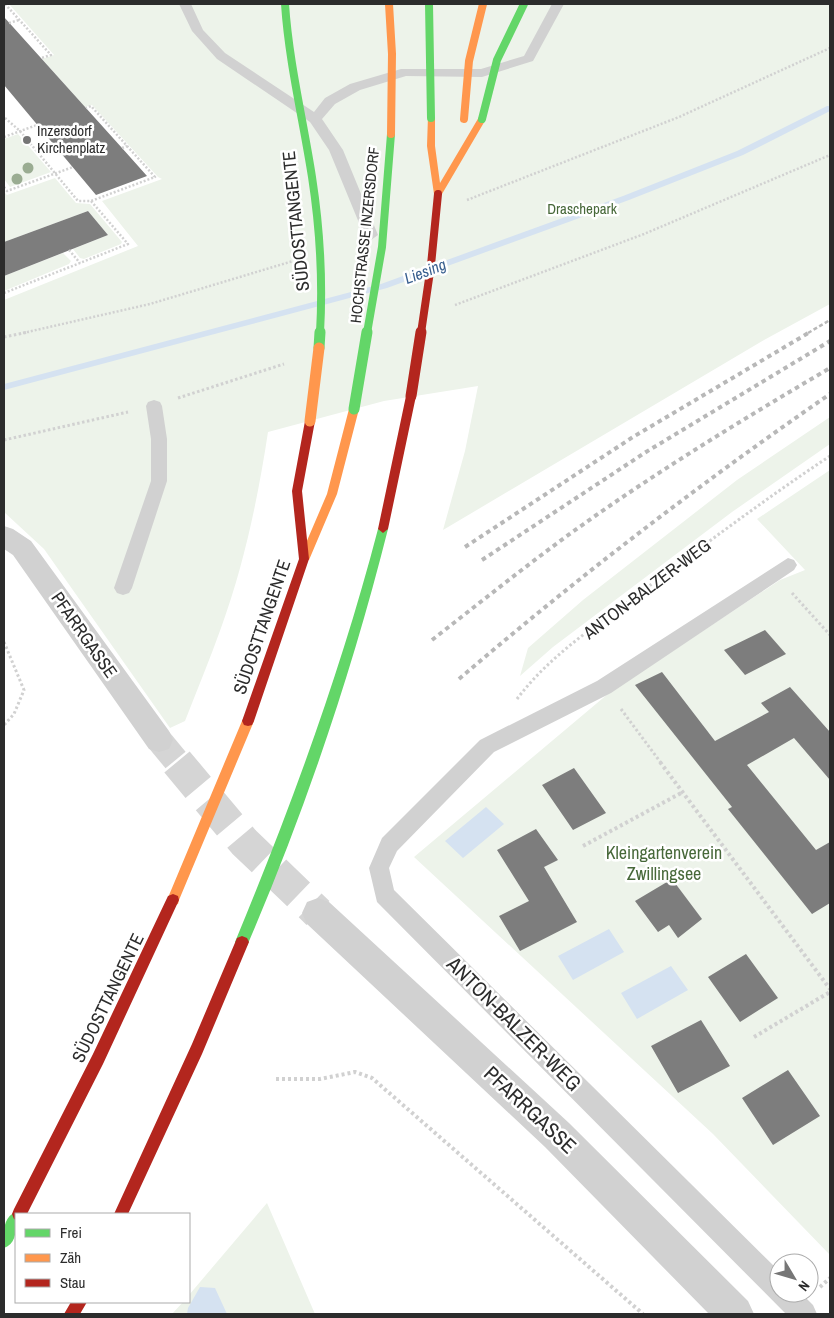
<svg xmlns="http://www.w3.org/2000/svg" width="834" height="1318" font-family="'Archivo Narrow',sans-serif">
<rect width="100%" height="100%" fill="#fff"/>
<path fill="#edf3ea" d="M9,4H830V304L764,340L443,530L465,451L478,386L384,401L268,432C258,498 244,565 221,628C210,659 197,690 185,721L170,728L44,549L4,512V300L138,246L102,201L162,179L158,177L92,105L85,107L42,59L54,55Z
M18,134L51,172L10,187L4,179V139Z
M55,178L76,203L90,204L122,242L121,244L84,259L80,258L73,249L108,235L88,211L4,242V192L7,195Z
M63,253L71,261L69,264L4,291V276Z
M830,417V444L732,512L553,647L520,676L528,648L583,600L737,480Z
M830,470V1255L713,1134L414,857L609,693L780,580L805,570L757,519Z
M267,1203L315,1314H172L183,1302H189V1295Z"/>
<path fill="#d5e2f1" d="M486,807L504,824L463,858L445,841Z
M609,929L624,952L573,980L558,956Z
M671,966L688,990L637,1019L621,993Z
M200,1287L215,1288L227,1314H187L188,1308Z"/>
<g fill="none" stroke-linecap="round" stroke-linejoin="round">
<path fill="#d5e2f1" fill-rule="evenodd" d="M827,106H830V111L743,155L629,200L387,288L4,390V384L381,284L623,196L737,151Z"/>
</g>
<path fill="#7d7d7d" d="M4,17L122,148L147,176L96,195L4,85Z
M88,211L108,235L4,276V242Z
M765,630L786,654L745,675L724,650Z
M662,672L715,741L769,712L761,703L790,687L830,732V780L794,738L747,765L816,850L830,842V903L812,914L728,809L732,807L635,685Z
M574,768L606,813L573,830L542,785Z
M536,829L558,860L544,867L577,922L520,951L499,916L529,901L497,850Z
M672,879L702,919L678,938L669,925L658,932L635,901Z
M746,954L778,998L740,1022L708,977Z
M701,1020L730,1066L678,1093L651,1046Z
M788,1070L820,1116L773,1145L742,1098Z"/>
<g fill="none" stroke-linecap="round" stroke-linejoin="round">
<path stroke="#d5d5d5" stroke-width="26" stroke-dasharray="26 12" stroke-linecap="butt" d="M159,740L178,763"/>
<path stroke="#d5d5d5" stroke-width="33" stroke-dasharray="33 16" stroke-linecap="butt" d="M177,762L244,842L318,913"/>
<path stroke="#d1d1d1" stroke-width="2.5" stroke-dasharray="2 2" stroke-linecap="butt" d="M5,4L51,55L41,58
M9,23L19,20
M5,118L20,131L78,201H91L155,177L91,106L86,108
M4,137L37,125
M122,148L127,146
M4,187L7,191L73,167
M467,200L679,117L830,48
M69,250L80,263
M4,293L128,244L91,201
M455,305L644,234L830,155
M23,333L150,304L293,261"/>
<path stroke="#d1d1d1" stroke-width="3" stroke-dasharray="2.5 2.5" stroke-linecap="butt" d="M4,337L29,332
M178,398L284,364
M4,440L128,412
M792,593L830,635
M4,642L24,690L14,714L4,725
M517,699C550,655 597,625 641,592C703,546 765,499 830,456
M621,709L661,763"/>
<path stroke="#d1d1d1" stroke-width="4" stroke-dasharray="3 3" stroke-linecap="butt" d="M660,762L830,989
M583,846L683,792
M754,1037L830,992
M276,1079H320L355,1072L372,1078L643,1314
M820,1287L830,1278"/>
<path fill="#d1d1d1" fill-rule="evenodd" d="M179,4H191L203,30L225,53L314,112L325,98L350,84L401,69H481L524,56L552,4H564L533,61L482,77L406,76L360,90L335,104L322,119L343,150L378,235L371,240L364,235L329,150L310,122L217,59L192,31Z
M154,400L160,402L162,406L167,439V481L132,588L129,593L123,595L117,593L114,588L151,481V439L146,406L148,402Z
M788,558L794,560L797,565L794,570L611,693L494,752L397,851L389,868L394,890L779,1271V1293H801L813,1305L817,1314H786L377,902L369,868L382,838L480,740L597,681Z"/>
<path fill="#d1d1d1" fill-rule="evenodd" d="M4,526L13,529L31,541L169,731L173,740L169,749L159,752L149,749L13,555L4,549Z
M318,898L329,902L569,1123L748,1301L754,1314H709L545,1147L307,924L302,913L307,902Z"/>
<path fill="#63d668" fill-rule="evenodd" d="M383,525L388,529C352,672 305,811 247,946L242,948L237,946L235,942C291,807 341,671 378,529Z
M16,1212L21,1214H16C16,1227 18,1243 4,1248C3,1236 2,1217 16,1212Z"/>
<path fill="#ff974d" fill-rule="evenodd" d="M428,116L435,118V146L440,183L479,117L486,119L442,194L438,197L434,194L427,146Z
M354,406L359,409L337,494L309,560H301L300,557L327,494L349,409Z
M248,716L252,717L254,721L179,900L178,904L173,906L168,904L167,900L242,721L244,717Z"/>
<path fill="#b3261e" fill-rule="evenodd" d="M411,393L416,396L388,529L383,533L378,529L406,396Z
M310,417L315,421L302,491L309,559L254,721L252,725L248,726L244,725L242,721L299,559L292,491L305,421Z
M173,894L178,896L179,900L103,1064L27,1214H16V1220L14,1219L12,1214L14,1209L93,1054L168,896Z
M242,936L247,938L249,942L202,1054L128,1214H114L192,1044L237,938Z
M71,1302H87L80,1314H64Z"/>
<path stroke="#b8b8b8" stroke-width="2.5" stroke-dasharray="4 2.5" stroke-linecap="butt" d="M808,333L830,320"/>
<path stroke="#b8b8b8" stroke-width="4" stroke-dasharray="4.5 4" stroke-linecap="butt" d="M465,547L633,437L810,332
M482,560L646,452L830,341
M432,640C486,598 539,555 595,516C671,463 750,415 830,368
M459,679C578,577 701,483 830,394"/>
<path stroke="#63d668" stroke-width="8" d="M285,4C289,63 303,119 312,177C320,229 323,281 320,333
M429,4L431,118
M482,119L497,60L524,4
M367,333L382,247L391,134"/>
<path stroke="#63d668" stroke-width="11" d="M319,348L320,332
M354,409L367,332"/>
<path stroke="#ff974d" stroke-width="8" d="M389,4L392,54L391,134
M464,119L469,61L483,4"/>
<path stroke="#ff974d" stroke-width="11" d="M310,421L319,348"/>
<path stroke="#b3261e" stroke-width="8" d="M421,333L431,265L438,194"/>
<path stroke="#b3261e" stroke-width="11" d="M411,396L421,332"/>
</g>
<g fill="#9aac92">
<circle cx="28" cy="168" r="5.5"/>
<circle cx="17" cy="179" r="5.5"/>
</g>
<circle fill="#767676" stroke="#fff" stroke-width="2" cx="27" cy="140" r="5"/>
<g text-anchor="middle" stroke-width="5" stroke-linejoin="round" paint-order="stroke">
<g font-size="15" fill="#2c2c2c" stroke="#fff" text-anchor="start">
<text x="37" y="136">Inzersdorf<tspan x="37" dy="17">Kirchenplatz</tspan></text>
</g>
<g font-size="15" fill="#476839" stroke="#fff">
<text x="582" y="214">Draschepark</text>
</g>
<g font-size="15" fill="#2c2c2c" stroke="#fff">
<text transform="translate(365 235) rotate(-84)" y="5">HOCHSTRASSE INZERSDORF</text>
</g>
<g font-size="16" font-style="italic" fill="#395f8f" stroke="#fff">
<text transform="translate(425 271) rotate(-21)" y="6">Liesing</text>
</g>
<g font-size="18" fill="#2c2c2c" stroke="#fff">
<text transform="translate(296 221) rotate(-96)" y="6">SÜDOSTTANGENTE</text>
<text transform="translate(647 589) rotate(-37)" y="6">ANTON-BALZER-WEG</text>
<text transform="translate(262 627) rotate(-71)" y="6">SÜDOSTTANGENTE</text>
<text transform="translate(84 635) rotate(55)" y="6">PFARRGASSE</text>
<text transform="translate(108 998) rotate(-64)" y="6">SÜDOSTTANGENTE</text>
</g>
<g font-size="18" fill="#476839" stroke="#fff">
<text x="664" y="859">Kleingartenverein<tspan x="664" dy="21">Zwillingsee</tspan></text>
</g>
<g font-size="21" fill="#2c2c2c" stroke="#fff">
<text transform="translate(514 1024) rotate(45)" y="7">ANTON-BALZER-WEG</text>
<text transform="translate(530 1110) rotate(43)" y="7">PFARRGASSE</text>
</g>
</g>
<rect width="834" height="1318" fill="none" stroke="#2c2c2c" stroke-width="10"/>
<rect x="15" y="1213" width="175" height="90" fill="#ffffff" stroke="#ababab"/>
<rect x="25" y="1229" width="25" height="8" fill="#63d668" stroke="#ababab"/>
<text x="60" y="1238" font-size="15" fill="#2c2c2c">Frei</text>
<rect x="25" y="1254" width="25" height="8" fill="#ff974d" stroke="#ababab"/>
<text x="60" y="1263" font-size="15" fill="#2c2c2c">Zäh</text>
<rect x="25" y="1279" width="25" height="8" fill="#b3261e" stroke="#ababab"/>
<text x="60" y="1288" font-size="15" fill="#2c2c2c">Stau</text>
<g transform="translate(794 1278) rotate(128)"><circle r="24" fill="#ffffff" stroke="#ababab"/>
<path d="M0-4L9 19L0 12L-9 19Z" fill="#767676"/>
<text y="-8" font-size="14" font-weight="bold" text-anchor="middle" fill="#2c2c2c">N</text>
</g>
</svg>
